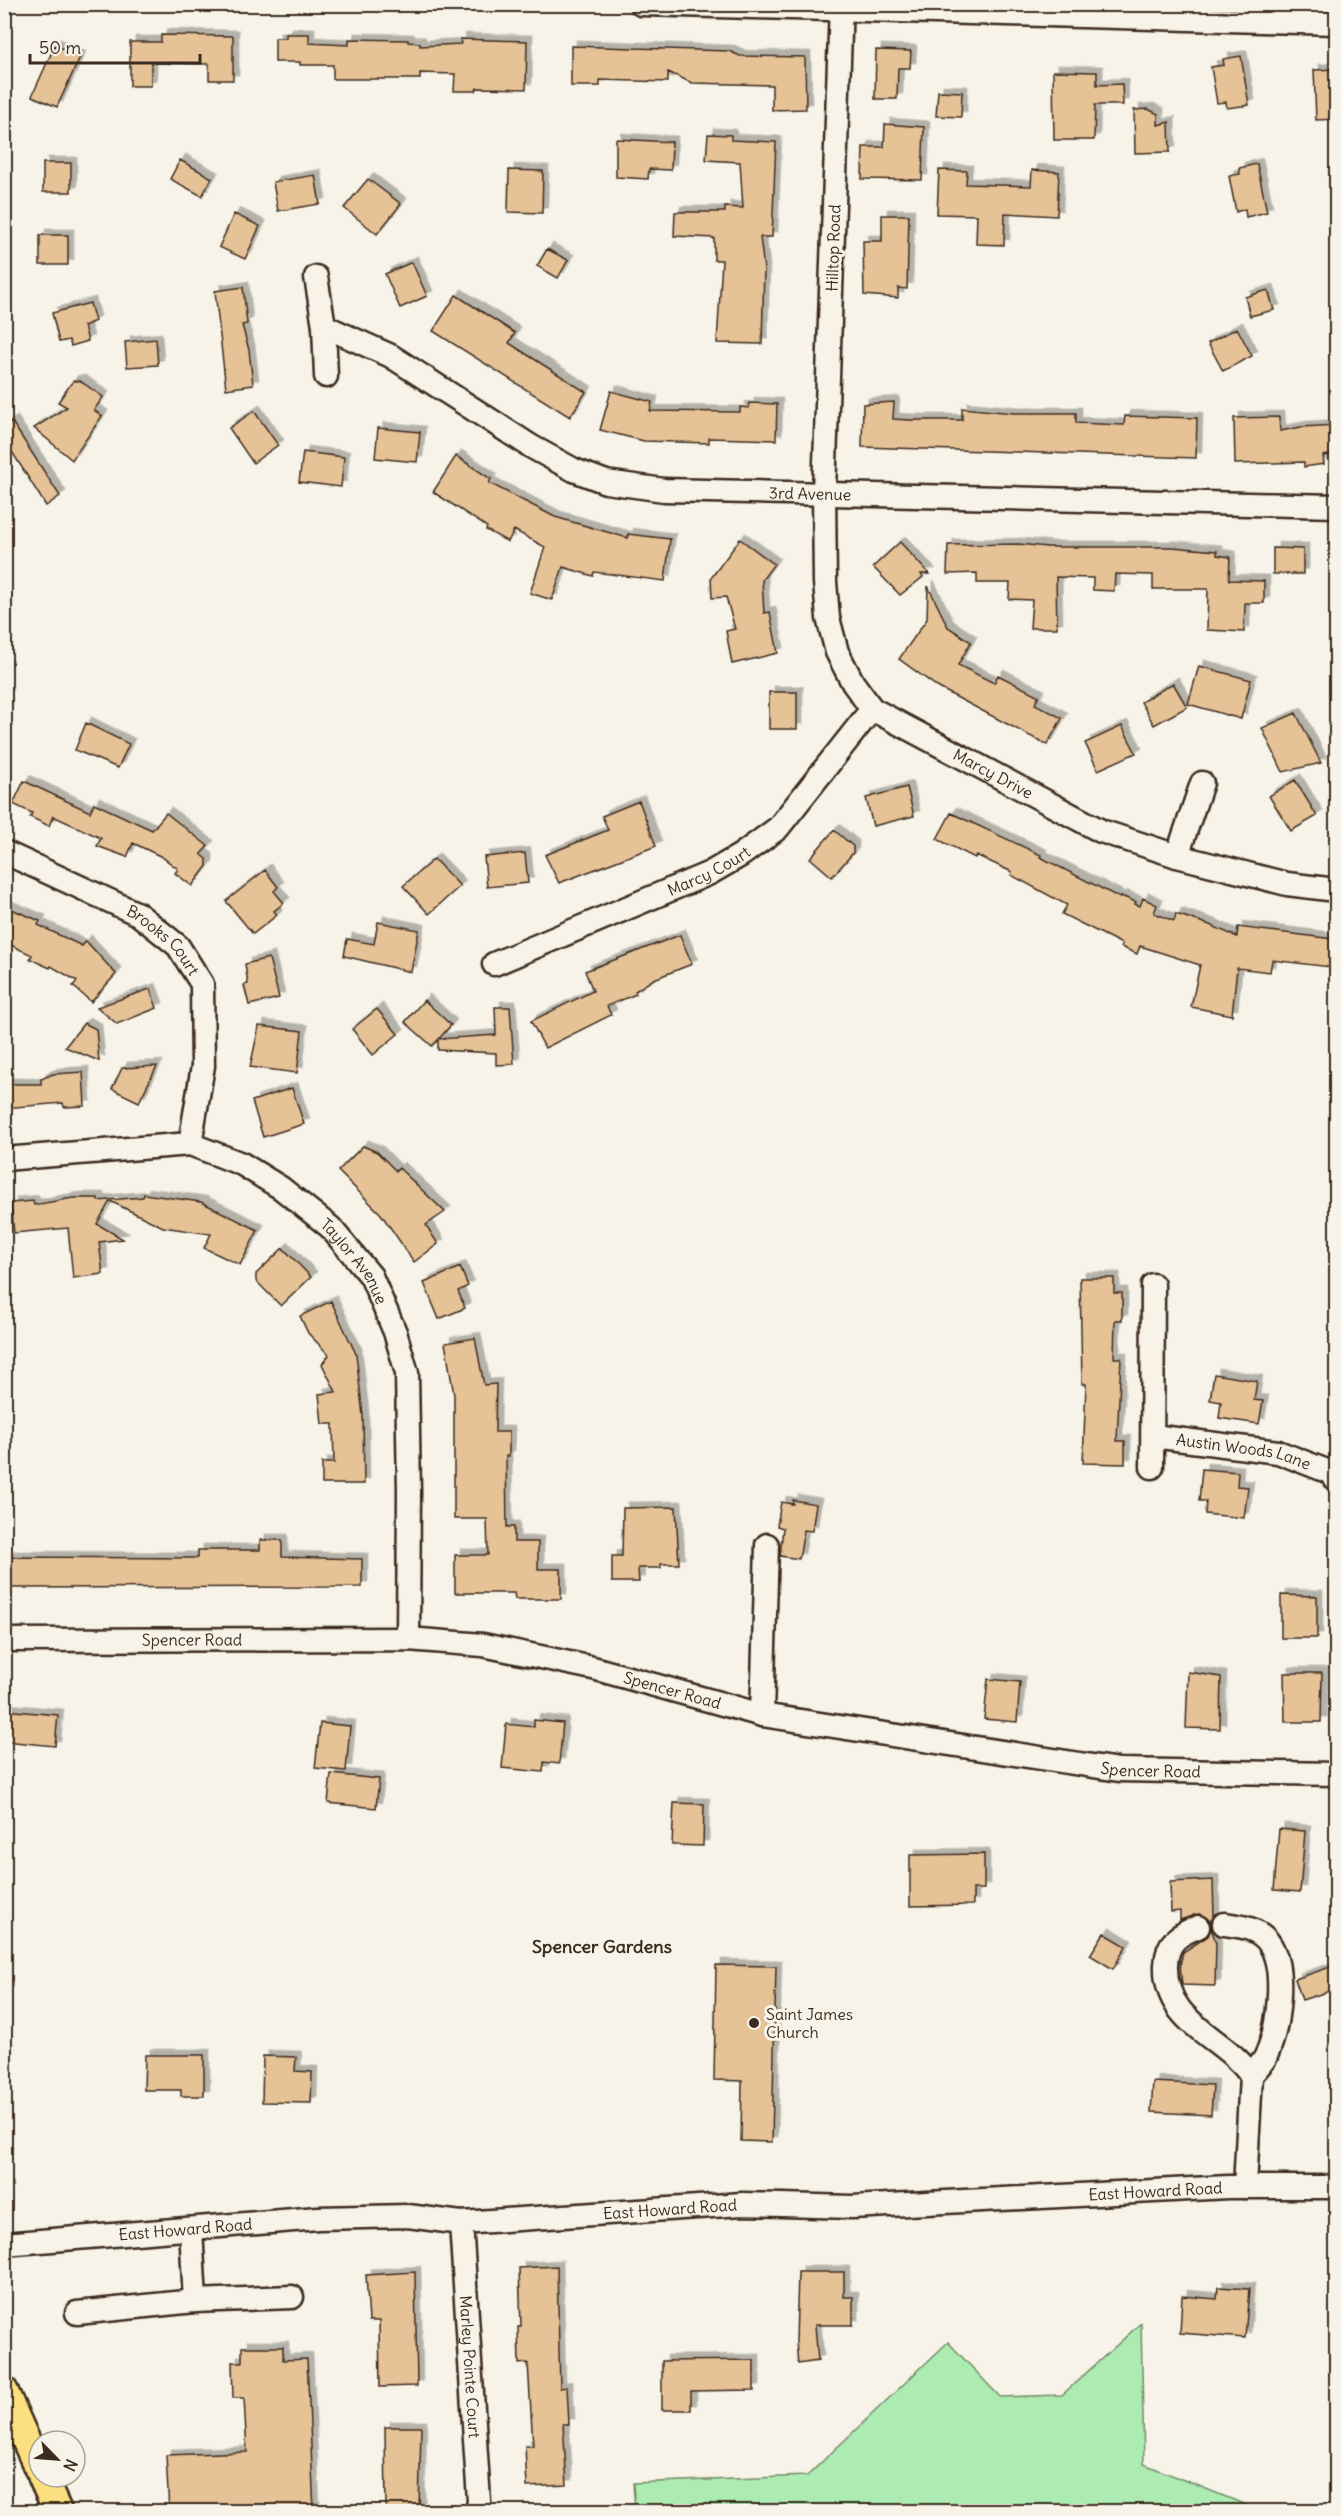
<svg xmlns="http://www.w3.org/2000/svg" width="1341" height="2516" font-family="Delius,sans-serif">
<defs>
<filter id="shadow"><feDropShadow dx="5.5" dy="-5.5" stdDeviation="0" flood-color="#0004"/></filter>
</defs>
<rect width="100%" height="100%" fill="#f7f3e8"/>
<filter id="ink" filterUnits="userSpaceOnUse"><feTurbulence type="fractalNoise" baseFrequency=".0167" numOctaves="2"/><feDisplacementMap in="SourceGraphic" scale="12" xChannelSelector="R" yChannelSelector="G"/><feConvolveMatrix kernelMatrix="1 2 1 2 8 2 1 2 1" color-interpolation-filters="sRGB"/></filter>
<g filter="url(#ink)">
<path fill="#acebb2" stroke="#748a68" stroke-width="1.5" d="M1141,2323L1144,2464L1261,2511H635L633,2483L807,2476L948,2342L1000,2397L1062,2395Z"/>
<path fill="#e6c297" stroke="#3b2a1e" stroke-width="1.5" filter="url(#shadow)" d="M286,34H309V43L349,45V39L408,40V42L420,43V46L461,44L460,39L527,41L526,89L477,88L476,91H454L455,74L420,73V79H333V65H300V62H275V38H286Z
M161,35L233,36V80H209V64L151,63V86H130V42H161Z
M55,45L80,57L57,107L32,96Z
M571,46L729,51L740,56L805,57L806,109L772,110V85L692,83L668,72V82L600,80V86H571Z
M876,50L911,51L910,68H898L897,99H875Z
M1241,56L1249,105L1227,108L1226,102L1217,103L1211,67L1224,65L1223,59Z
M1336,69V119L1316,120L1314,70Z
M1053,71L1097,72V85L1122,84L1123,105H1095L1094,140H1054Z
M938,91L962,92L961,117L936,116Z
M1148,109L1158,114V125L1169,122L1170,152L1135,153L1134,110Z
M885,124L924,127L922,180L862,179L863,147H884Z
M708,134L731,135V140L776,142L772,237H760L764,269L762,344L717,343L722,260H714V238L674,236L675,212H725V207L743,208L740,162L706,160Z
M616,139L672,142L671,170L649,169L648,179L616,177Z
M180,160L212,178L202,196L170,179Z
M43,163H71V192H43Z
M1257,164L1267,212L1246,217L1245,209L1236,212L1229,176L1240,174L1239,168Z
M509,170L543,171L542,213L508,212Z
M939,170L967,171L966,184L1031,186L1032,170L1059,172L1057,216L1005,213L1004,245L976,244L977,215L937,214Z
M315,175L320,204L278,211L273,182Z
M368,179L401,204L377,234L344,208Z
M234,214L260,226L245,259L219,247Z
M882,215H909L907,289L898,288V298L864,295L863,241H882Z
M40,235H68V265H40Z
M547,249L568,260L558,278L537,266Z
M412,262L427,296L400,308L385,274Z
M243,287L247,324L242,325L249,350L253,385L226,389L215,291Z
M1268,290L1274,310L1250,316L1245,297Z
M456,295L515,333L509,343L586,392L570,417L433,331Z
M90,303L95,321L84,326L88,341L71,346L69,340L59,342L52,313Z
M1237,328L1252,356L1223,371L1208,343Z
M156,339L158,365L127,367L125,342Z
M73,381H80L103,397L94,410L102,416L72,460L34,428L67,407L58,402Z
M611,391L652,402L650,411L740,412V407L749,408V403L777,404L776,440L709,438V443L644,441L600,430Z
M894,402L893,419L910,420H962V408L1014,413H1076V423L1124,425L1125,416L1197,418L1196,458L862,447L863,404Z
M254,411L278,445L253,463L229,428Z
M1279,417L1280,431L1301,427L1336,425V454L1323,456L1324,464L1304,467V462L1235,464L1234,418Z
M12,422L60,496L46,506L4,439V427Z
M378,428L420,432L417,462L375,458Z
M303,452L344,457L341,487L299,482Z
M456,456L491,479L489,483L555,517L628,538V534L670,539L665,581L594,572L593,576L563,567L552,600L530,593L545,547L514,530L508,542L486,530L487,527L433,492Z
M740,539L774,564L762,580L764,613L770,612L778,653L732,664L726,631L735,629L726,597L712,598L711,578Z
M900,542L929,574H921L923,577L900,595L873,567Z
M1019,544L1047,547H1172L1217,551V555L1230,557L1229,580L1264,581V603H1245L1244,632L1207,630L1208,589H1153V575L1115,574L1114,591L1093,590V578L1056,577L1057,628H1030L1032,600L1009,599L1010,583H977V573L947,574L948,545Z
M1273,548L1303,549V574H1273Z
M928,586L948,627L971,642L958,665L994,683L998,675L1039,696L1035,704L1062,718L1047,745L939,688L899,659L927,619Z
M1199,666L1251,680L1241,719L1188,704Z
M1173,683L1187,707L1154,725L1141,702Z
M769,692H797V729H769Z
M1296,713L1321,763L1283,772L1262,728Z
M86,723L129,744L118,768L75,750Z
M1122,726L1136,753L1098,770L1085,743Z
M1295,780L1317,816L1291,831L1269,796Z
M24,781L90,812L94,803L152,830L166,813L208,846L201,854L207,859V866L192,886L175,873L178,869L162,857L133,843L127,857L97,846L101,838L53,816L49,826L30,817L32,813L13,804Z
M907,787L914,816L873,826L866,798Z
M639,801L656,846L559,883L545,855L608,830L602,816Z
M951,813L1041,855L1040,857L1120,898L1121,896L1136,902L1135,904L1140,906L1143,898L1157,905L1154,913L1174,921L1176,914L1210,925L1237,937L1238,927L1333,939L1330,967L1272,960L1270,972L1237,968L1232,1015L1191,1007L1200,965L1140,946L1137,954L1121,947L1122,944L1062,914L1067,905L1011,875L1012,872L976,855L975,858L937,839Z
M834,830L853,846V853L832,877L810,858Z
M525,853L528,883L487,887L484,857Z
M434,859L460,886L429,914L403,886Z
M265,870L278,887L274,891L284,903L274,911L277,915L253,934L226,901Z
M4,906L40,921L38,925L82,946L86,941L116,974L91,1002L73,986L77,981L51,966L50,968L30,959L32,955L4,942Z
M378,922L419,930L411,972L344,956L347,939L374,944Z
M680,935L692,964L654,979L635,991L636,994L607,1006L611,1015L545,1048L531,1021L593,991L585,971Z
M269,958L279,998L249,1005L244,985L248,984L245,964Z
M150,989L157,1008L117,1024L97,1007Z
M424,1000L451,1025L439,1039L496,1035L495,1007H510L514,1064L496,1065V1053L438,1050V1040L432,1046L405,1022Z
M377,1009L398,1034L373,1055L352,1029Z
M84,1023L96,1029L99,1061L65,1047Z
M259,1026L302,1031L297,1073L250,1067Z
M157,1066L139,1102L112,1089L122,1068Z
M83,1072L85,1106L64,1107L63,1103L4,1108V1084H41V1079L53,1074Z
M292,1088L304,1124L263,1137L252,1101Z
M363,1146L377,1152L396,1171L399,1168L445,1212L426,1225L438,1244L414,1262L381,1214L338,1171Z
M144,1194L201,1202L258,1230L240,1265L204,1248L211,1234L163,1227L110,1201L97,1224L123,1239L99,1242L103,1274L73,1278L68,1228L14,1233L11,1203L33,1201L34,1205L73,1198H98V1201L143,1197Z
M283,1248L311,1277L281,1306L256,1281V1274Z
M460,1267L468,1286L458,1291L465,1308L439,1319L424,1283Z
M1080,1278H1114V1293H1122V1320H1115L1114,1358H1121L1117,1441H1125V1464L1083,1463L1086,1384H1082Z
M331,1301L356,1354L363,1416L364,1484H322V1463H334L333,1424H322L319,1394L336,1392L322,1364L329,1355L308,1333L300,1316Z
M475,1338L484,1385L496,1384L495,1432H509V1456H506L507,1527H514V1542H538V1569H561V1599H515L514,1593H455V1555H488L487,1519H454V1395L445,1343Z
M1214,1374L1257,1381L1254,1400L1263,1401L1259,1424L1219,1418L1221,1402L1210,1400Z
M1202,1469L1238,1472L1237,1486L1248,1487L1244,1518L1205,1514L1206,1501H1199Z
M793,1500L816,1504L812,1531L804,1530L799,1559L780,1556L783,1528L777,1526L781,1502L793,1504Z
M676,1507L679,1564H661V1568H638L639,1582H612V1556H622L623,1508Z
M260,1540H282V1557L362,1559V1587L8,1588V1557L198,1558V1550H260Z
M1281,1595L1317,1596V1638H1281Z
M1188,1672L1221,1677L1220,1729L1186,1728Z
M1284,1673H1322L1321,1722H1285Z
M988,1679L1020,1682L1017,1722L984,1719Z
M4,1710L58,1715L55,1746L4,1741Z
M534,1720L563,1723L559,1764L544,1762L543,1772L502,1768L506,1724L534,1727Z
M320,1723L350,1726L346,1771L315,1768Z
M331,1774L379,1779L376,1808L328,1803Z
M674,1803L704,1804L703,1846L672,1845Z
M1279,1829L1305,1831L1300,1892L1274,1890Z
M984,1854V1889H973V1905L910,1906V1855Z
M1213,1880L1214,1916L1211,1922L1199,1914L1180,1920V1911L1171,1912L1170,1882Z
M1211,1928L1216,1943L1215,1986L1182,1985L1180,1965L1183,1952L1208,1936Z
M1104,1933L1126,1946L1113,1969L1090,1955Z
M716,1965L776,1966L772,2142L741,2141L742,2081L714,2080Z
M1336,1965V1989L1302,2000L1295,1979Z
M145,2055H204V2096H181V2090H144Z
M263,2056L296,2057L295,2071L312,2072L311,2103L262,2102Z
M1153,2082L1213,2085L1211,2115L1151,2112Z
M557,2266L560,2388L567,2387L569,2424H563L567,2485L527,2487L525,2446H533L528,2363L519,2364L518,2327H521L519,2268Z
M415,2272L417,2386L380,2387L379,2321H369L366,2275Z
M798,2272H844V2297H853V2325H815L818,2361L798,2364L796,2342Z
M1218,2287L1249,2289L1245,2338L1180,2333L1182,2296L1217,2299Z
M242,2347H283V2360L307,2359L314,2511H169L166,2455L247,2452L244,2398H233L232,2362H242Z
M754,2360V2390L691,2391V2410H662V2361Z
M385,2427H421L419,2511H386Z"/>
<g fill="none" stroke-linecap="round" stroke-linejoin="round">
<defs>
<g id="minor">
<path d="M641,4L1336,23"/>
<path id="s1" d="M841,4L824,492L825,582L828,618L837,652L853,683L872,709L1101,831L1177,856L1287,884L1336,890"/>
<path d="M316,277L324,326L326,376"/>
<path id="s2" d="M324,326L391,356L532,447L574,470L606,482L664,490L1336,506"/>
<path id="s3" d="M4,852L138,914L178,946L202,984L203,1066L190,1144"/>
<path d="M1177,856L1202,783"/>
<path id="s4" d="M494,964L710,873L741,855L778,828L872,709"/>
<path id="s5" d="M4,1159L190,1144L242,1164L281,1188L330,1227L371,1276L395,1332L407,1373L409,1492L408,1639"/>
<path id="s6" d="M1153,1436L1278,1452L1332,1473L1336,1480"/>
<path d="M1152,1467L1153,1285"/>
<path id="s7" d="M4,1640L408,1639L483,1645L593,1668L762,1715L1119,1770L1336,1774"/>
<path d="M762,1715L767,1545"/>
<path d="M1224,1924C1240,1926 1259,1928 1269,1943C1287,1969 1278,2030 1266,2056C1263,2063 1256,2069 1251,2075"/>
<path d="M1198,1927C1177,1935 1167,1942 1166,1965C1164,2024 1221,2034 1251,2075L1245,2187"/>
<path id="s8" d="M461,2223L479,2501L477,2512"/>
<path d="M191,2229L195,2301L292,2297"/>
<path id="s9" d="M4,2244L318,2218L408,2216L461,2223L742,2204L852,2207L1228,2187H1336"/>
<path d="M77,2313L195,2301"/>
</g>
<path id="major" d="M4,2391L39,2470
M42,2477L58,2512"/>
</defs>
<use href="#minor" stroke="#3b2a1e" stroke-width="27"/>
<use href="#major" stroke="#3b2a1e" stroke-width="32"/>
<use href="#minor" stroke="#f7f3e8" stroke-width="22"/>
<use href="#major" stroke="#fce080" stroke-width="27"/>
</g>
</g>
<circle fill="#3b2a1e" stroke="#f7f3e8" stroke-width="2" cx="754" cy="2023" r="6"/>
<g text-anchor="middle" stroke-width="6" stroke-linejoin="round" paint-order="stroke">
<g font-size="16" fill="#3b2a1e" stroke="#f7f3e8">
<text transform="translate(833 248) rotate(-88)" y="6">Hilltop Road</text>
<text dy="6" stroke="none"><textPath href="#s2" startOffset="528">3rd Avenue</textPath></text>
<text dy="6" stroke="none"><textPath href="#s1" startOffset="854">Marcy Drive</textPath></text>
<text dy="6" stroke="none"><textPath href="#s4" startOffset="234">Marcy Court</textPath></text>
<text dy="6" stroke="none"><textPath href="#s3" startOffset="184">Brooks Court</textPath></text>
<text dy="6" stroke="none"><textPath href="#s5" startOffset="393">Taylor Avenue</textPath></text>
<text dy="6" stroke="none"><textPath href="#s6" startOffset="92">Austin Woods Lane</textPath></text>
<text dy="6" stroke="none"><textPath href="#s7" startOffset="188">Spencer Road</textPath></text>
<text dy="6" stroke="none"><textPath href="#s7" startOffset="674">Spencer Road</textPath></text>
<text dy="6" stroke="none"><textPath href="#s7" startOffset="1160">Spencer Road</textPath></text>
<text dy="6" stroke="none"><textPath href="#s9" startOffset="1154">East Howard Road</textPath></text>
<text dy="6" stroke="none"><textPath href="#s9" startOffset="668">East Howard Road</textPath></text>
<text dy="6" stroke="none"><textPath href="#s9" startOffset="182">East Howard Road</textPath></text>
<text dy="6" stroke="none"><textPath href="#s8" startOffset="144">Marley Pointe Court</textPath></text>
</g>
<g font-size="16" fill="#3b2a1e" stroke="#f7f3e8" text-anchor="start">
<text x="766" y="2020">Saint James<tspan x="766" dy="18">Church</tspan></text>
</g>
<g font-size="18" font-weight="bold" fill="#3b2a1e" stroke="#f7f3e8">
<text x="602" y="1953">Spencer Gardens</text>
</g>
</g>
<rect width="1341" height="2516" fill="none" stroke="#f7f3e8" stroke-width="24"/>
<rect x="12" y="12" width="1317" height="2492" fill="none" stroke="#3b2a1e" stroke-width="2" filter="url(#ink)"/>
<g transform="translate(57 2459) rotate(115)"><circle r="28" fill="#f7f3e8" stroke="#aca397" stroke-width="1.5"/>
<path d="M0-4.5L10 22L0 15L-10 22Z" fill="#3b2a1e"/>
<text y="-9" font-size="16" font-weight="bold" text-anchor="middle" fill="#3b2a1e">N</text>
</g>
<path d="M30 54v9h170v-9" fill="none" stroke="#3b2a1e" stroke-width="3"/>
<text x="39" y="54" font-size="18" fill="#3b2a1e" stroke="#f7f3e8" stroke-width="4.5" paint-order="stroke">50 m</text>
</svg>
